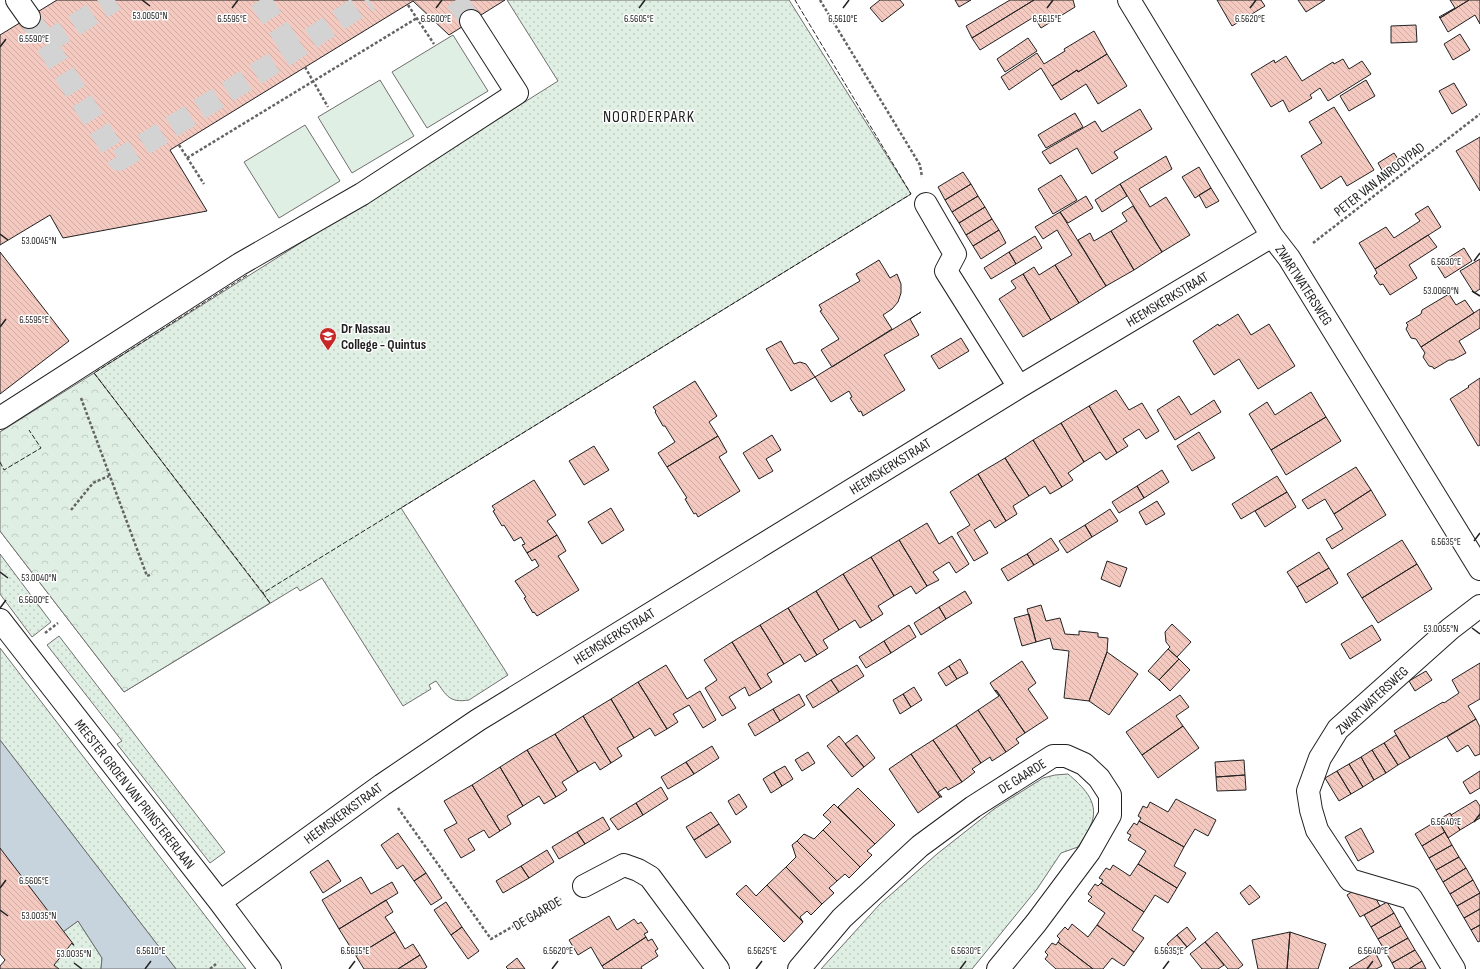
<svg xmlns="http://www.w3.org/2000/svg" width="1480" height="969" font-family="'Sofia Sans Condensed',sans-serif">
<defs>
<pattern id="grass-dots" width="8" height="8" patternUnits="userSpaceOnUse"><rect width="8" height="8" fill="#e0efe3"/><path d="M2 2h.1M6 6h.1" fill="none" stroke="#c0cdc2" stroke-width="1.8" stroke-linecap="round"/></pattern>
<pattern id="park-crowns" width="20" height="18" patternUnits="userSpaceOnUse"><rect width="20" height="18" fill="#e0efe3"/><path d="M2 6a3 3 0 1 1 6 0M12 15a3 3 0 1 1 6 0" fill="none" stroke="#c0cdc2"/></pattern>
<pattern id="building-back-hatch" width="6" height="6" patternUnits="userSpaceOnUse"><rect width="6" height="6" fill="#f3c9c0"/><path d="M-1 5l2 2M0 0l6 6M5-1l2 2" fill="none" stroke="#d0aca5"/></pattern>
</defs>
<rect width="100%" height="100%" fill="#fff"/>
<path fill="url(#grass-dots)" stroke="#6f6f6f" d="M507,0H789L911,194L401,508L508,675L469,700C449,703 447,696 436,681L429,685L431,689L403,706L322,578L300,591L297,587L124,692L0,531V432L43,404L188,496L94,373L558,81Z
M0,554L51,622L32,637L0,594Z
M59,636L225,852L210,863L117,744L122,741L47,645Z
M0,648L246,969H176L0,740Z
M1068,774C1082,786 1099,801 1092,822C1089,830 1083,839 1078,847L1061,853L1037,889L972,969H821L880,904L937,854L994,809L1043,778L1055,775Z
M0,855L60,934L78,921L102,958L101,969H12Z"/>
<path fill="url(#park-crowns)" stroke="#6f6f6f" d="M94,373L270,603L124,692L0,531V432Z"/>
<path fill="#e0efe3" stroke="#6f6f6f" d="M453,35L488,91L427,128L392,72Z
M380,80L414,136L352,173L318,117Z
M305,125L340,181L279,218L244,162Z"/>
<path fill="#c7d3dd" stroke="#6f6f6f" d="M0,740L176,969H101L102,958L78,921L60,934L0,855Z"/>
<path fill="url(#building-back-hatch)" stroke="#222" d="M57,0H505L449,35L413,1L170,150L207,211L63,238L50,215L0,245V35Z
M880,0H900L904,5L882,22L870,8Z
M955,0H971L959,7Z
M1010,0H1034L972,38L966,26Z
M1034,0H1073L1075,7L1041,28L1034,17L980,50L972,38Z
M1217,0H1261L1265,6L1232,26Z
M1298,0H1325L1306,12Z
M1450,0H1469L1440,18L1439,17L1455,8Z
M1469,0H1480V24L1475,15L1448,32L1440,18Z
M1416,25L1417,42L1391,43V26Z
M1094,31L1107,54L1078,72L1077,70L1068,76L1052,86L1041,68L1009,90L1001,77L1037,53L1044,64L1065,51L1064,49Z
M1460,34L1470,50L1453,60L1444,44Z
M1028,38L1037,51L1005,72L997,59Z
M1107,54L1127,86L1098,104L1086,84L1061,100L1052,86L1068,76L1077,70L1078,72Z
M1286,56L1302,81L1333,62L1334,64L1343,59L1349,69L1362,61L1371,74L1328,101L1320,88L1310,95L1312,98L1289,112L1283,100L1271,107L1251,74L1274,60L1275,63Z
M1366,80L1375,96L1349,111L1340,96Z
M1454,83L1467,105L1452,114L1439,91Z
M1334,107L1374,170L1347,186L1341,176L1321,189L1301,156L1322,143L1309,122Z
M1140,109L1152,129L1114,152L1118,158L1092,174L1077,148L1050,164L1042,152L1095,121L1102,132Z
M1075,113L1083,127L1046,148L1038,135Z
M1480,137V191L1456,151Z
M1394,153L1400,162L1383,172L1378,163Z
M1166,156L1172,169L1139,189L1150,207L1166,197L1190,235L1162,252L1120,184Z
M1199,167L1211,188L1195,198L1182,177Z
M963,172L971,184L945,200L938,187Z
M1061,175L1077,200L1053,214L1038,189Z
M971,184L978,196L952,212L945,200Z
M1120,184L1127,196L1102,212L1095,200Z
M1211,188L1219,201L1206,208L1199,195Z
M978,196L985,207L959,223L952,212Z
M1086,196L1093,208L1068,223L1060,212Z
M1133,206L1162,252L1134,270L1111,231L1127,221L1122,213Z
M1428,206L1441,227L1375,269L1359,243L1386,227L1394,238L1420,221L1415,214Z
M985,207L992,219L966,235L959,223Z
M1060,212L1106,286L1079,303L1055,265L1072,255L1067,247L1057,230L1043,239L1035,227Z
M992,219L999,230L973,246L966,235Z
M999,230L1006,243L981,259L973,246Z
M1111,231L1134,270L1106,286L1078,240L1090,233L1094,241Z
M1428,235L1437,247L1409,265L1417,278L1390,295L1383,284L1380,285L1374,276L1377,273L1375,269Z
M1035,236L1042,248L1016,264L1009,252Z
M1464,248L1472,261L1445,278L1437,265Z
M0,252L69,341L0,394Z
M1009,252L1016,264L991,279L984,268Z
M1480,259V289L1474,293L1460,271Z
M879,260L890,278L897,274L901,284V293L898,302L892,309L883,315L892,329L832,367L821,350L839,339L820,311L822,310L819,305L860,281L856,274Z
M1055,265L1079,303L1051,320L1023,274L1034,267L1039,275Z
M1023,274L1051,320L1023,337L999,299L1016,288L1011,281Z
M1449,294L1456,305L1465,300L1474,313L1421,347L1416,339L1411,338L1406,329L1408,325L1406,323L1421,314L1422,310Z
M1480,309V328L1459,341L1466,353L1453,360H1449L1434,369L1433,367L1429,366L1423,357L1425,353L1421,347Z
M921,312L910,319L919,335L884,355L905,390L863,416L861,411L859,412L850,398L852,397L849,391L831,402L815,377Z
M1238,314L1251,335L1269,324L1295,366L1258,389L1239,359L1214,375L1193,341L1218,324L1219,326Z
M961,338L969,351L939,369L931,356Z
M781,341L794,364L800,362L806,364L815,377L791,391L766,349Z
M1480,378V445L1478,446L1450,399L1469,387L1468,386Z
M695,381L717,416L709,422L718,436L667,467L658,453L675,442L665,426H663L655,412L656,411L653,407Z
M1116,390L1129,410L1142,403L1159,431L1146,439L1139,429L1123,439L1128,446L1117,453L1089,406Z
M1311,392L1326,417L1271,450L1249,414L1267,402L1275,415Z
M1179,396L1191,415L1214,400L1221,412L1175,440L1157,410Z
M1089,406L1117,453L1106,460L1100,452L1084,462L1061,423Z
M1326,417L1341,441L1286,475L1271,450Z
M1061,423L1084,462L1068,473L1073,480L1062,487L1033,440Z
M1199,432L1215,458L1192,471L1177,446Z
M772,435L781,450L766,459L773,471L759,479L743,453Z
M718,436L727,452L719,457L740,491L698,517L696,513L694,514L685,499L687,498L667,467Z
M1033,440L1062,487L1050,494L1045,486L1029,496L1005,458Z
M594,446L609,470L584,485L569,461Z
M1005,458L1029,496L1013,506L1017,514L1006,521L978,474Z
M1356,467L1371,490L1334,514L1325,499L1308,509L1302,500Z
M1162,470L1169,482L1144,498L1137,486Z
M978,474L1006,521L995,528L990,520L974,530L988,553L974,561L957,533L970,525L950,492Z
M1277,476L1287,492L1241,519L1232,504Z
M534,480L556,515L547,521L557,535L527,553L522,545L525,544L521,537L514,541L504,525L502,526L493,511L495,510L492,506Z
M1137,486L1144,498L1119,513L1112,502Z
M1371,490L1386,515L1332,549L1326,539L1343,529L1334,514Z
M1287,492L1296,507L1265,527L1255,511Z
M1157,501L1165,514L1146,525L1139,512Z
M611,508L624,530L602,544L588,522Z
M1110,509L1118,521L1092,537L1085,525Z
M927,523L939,544L952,536L969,564L956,573L949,562L933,572L939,580L927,586L899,540Z
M1085,525L1092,537L1067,553L1059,541Z
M557,535L566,551L558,556L579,590L537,616L534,612L533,613L524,598L526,597L515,581L539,566L535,559L532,561L527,553Z
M1051,538L1059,550L1034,565L1027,554Z
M899,540L927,586L916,594L911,586L894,596L871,557Z
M1402,540L1417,564L1362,598L1347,574Z
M1319,552L1329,568L1297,587L1287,572Z
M1027,554L1034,565L1008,581L1001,569Z
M871,557L894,596L878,606L883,614L872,621L843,574Z
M1107,561L1127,568L1120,587L1101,579Z
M1417,564L1432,589L1378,623L1362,598Z
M1329,568L1338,583L1306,603L1297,587Z
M843,574L872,621L860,628L855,620L839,630L816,591Z
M816,591L839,630L823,640L828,648L817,655L788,608Z
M965,591L972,603L946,619L939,607Z
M1041,605L1046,621L1060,618L1065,634L1079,635V631L1098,633V637L1108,638L1107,652L1089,701L1064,698L1069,651L1053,649L1050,638L1036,642L1027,609Z
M939,607L946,619L921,635L914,623Z
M788,608L817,655L805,662L800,654L784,664L760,625Z
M1029,614L1036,642L1022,646L1014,618Z
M1172,624L1191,642L1177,657L1168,649L1170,647L1166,642L1165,632Z
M760,625L784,664L767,674L772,682L761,689L732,642Z
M909,625L916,637L891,653L884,641Z
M1372,625L1381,640L1350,659L1341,644Z
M884,641L891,653L866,668L859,657Z
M732,642L761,689L749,696L745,687L729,697L736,708L722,716L705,688L717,680L704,660Z
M1168,649L1179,659L1159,680L1148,671Z
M1107,652L1138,674L1109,715L1089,701Z
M960,659L968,673L957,679L949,666Z
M1179,659L1190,670L1170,691L1159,680Z
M1022,661L1036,683L1028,689L1048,718L1025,733L996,690L995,691L990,683Z
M1480,663V699L1468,706L1476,719L1410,758L1394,731L1443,702L1444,703L1459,693L1452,680Z
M666,665L687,699L700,691L716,720L703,728L689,705L673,714L678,722L667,729L638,682Z
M857,665L864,676L839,692L831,680Z
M949,666L957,679L946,686L938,673Z
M1426,671L1432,680L1415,691L1409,681Z
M831,680L839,692L813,708L806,696Z
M638,682L667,729L655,736L650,728L634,738L611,699Z
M914,687L922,700L911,707L903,694Z
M996,690L1025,733L1016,739L1019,743L1006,752L978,710L999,696L995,691Z
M799,694L805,705L780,721L773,709Z
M903,694L911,707L900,714L893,700Z
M1180,695L1189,707L1176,716L1183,726L1142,755L1126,732Z
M611,699L634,738L617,748L622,756L611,763L583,716Z
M773,709L780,721L755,736L748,724Z
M978,710L1006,752L992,761L990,757L981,763L956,725Z
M583,716L611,763L600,770L595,762L578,772L555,734Z
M1476,719L1480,727V754L1475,756L1468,745L1457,752L1447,737Z
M956,725L981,763L972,769L975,772L962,782L933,740Z
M1183,726L1199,748L1158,778L1142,755Z
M555,734L578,772L562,782L567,790L556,797L527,750Z
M857,735L875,758L864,767L845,744Z
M1396,735L1410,758L1398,765L1384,743Z
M839,736L864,767L852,777L827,746Z
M933,740L962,782L948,790L946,787L938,792L942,797H940L911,754Z
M1384,743L1398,765L1386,773L1372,750Z
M712,746L719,758L694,774L686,762Z
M527,750L556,797L544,804L539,796L523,806L500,767Z
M1372,750L1386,773L1374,780L1361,757Z
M808,752L815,763L802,771L795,760Z
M911,754L940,797L918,813L889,769Z
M1361,757L1374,780L1363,787L1349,764Z
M1244,760L1245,775L1216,777L1215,762Z
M686,762L694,774L668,789L661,777Z
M1349,764L1363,787L1351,794L1337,771Z
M785,766L793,779L782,786L774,772Z
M500,767L523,806L507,816L511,824L500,831L472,785Z
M1337,771L1351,794L1339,801L1325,778Z
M1480,771V788L1470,794L1463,782Z
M774,772L782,786L771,793L763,779Z
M1245,775L1246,790L1217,791L1216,777Z
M472,785L500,831L489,838L484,830L468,839L475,850L461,858L444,830L457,823L444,801Z
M661,787L668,799L643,815L636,803Z
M858,788L895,825L875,844L838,807Z
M739,794L747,807L736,815L728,801Z
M1176,799L1216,820L1208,836L1195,829L1184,847L1139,821L1141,818L1138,816L1143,806L1147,808L1150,802L1168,812Z
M1476,800L1480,806V818L1460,830L1451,815Z
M636,803L643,815L618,830L610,819Z
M834,804L875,844L867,851L872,855L860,867L823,830L831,822L823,815Z
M711,812L719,824L694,840L686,827Z
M1450,813L1460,830L1448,838L1438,820Z
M603,817L610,829L585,844L577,832Z
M1438,820L1445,832L1422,846L1415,834Z
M1139,821L1184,847L1174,866L1186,873L1177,888L1138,864L1146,851L1128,840L1131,835L1127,833L1134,823L1137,825Z
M719,824L731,842L706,858L694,840Z
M1361,828L1374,852L1358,861L1345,837Z
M823,830L860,867L849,878L845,874L837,881L797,841L804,834L814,839Z
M577,832L585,844L559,859L552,847Z
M1445,832L1452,845L1429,858L1422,846Z
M398,833L426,873L414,881L403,865L397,869L381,845Z
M797,841L837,881L829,888L834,893L822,904L786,867L796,857L792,845Z
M1452,845L1459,857L1436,870L1429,858Z
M0,848L74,945H73L72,943L54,965L59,969H0V966L5,960L0,954Z
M547,850L554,862L529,878L521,866Z
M1459,857L1466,868L1443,882L1436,870Z
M328,860L341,881L323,893L310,872Z
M1138,864L1177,888L1168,903L1155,895L1144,912L1101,883L1103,880L1099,878L1106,868L1110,870L1113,865L1130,876Z
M521,866L529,878L503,893L496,881Z
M786,867L822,904L811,915L807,911L800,917L803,922L767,885Z
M1466,868L1473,880L1450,894L1443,882Z
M426,873L442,898L431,905L414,881Z
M361,877L371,894L392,882L398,893L339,929L322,900Z
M1473,880L1480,893L1457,906L1450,894Z
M1101,883L1144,912L1132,930L1144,938L1134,952L1097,925L1105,913L1088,901L1092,897L1088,894L1095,884L1098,886Z
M746,885L756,896L767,885L803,922L784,942L736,894Z
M1250,885L1260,897L1249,905L1240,893Z
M1353,891L1375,897L1380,906L1360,917L1347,895Z
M1480,893V909L1464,918L1457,906Z
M386,900L393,912L385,917L395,932L356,956L339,929Z
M446,902L462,927L451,935L434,910Z
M1387,902L1394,913L1371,927L1364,915Z
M1480,909V925L1471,930L1464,918Z
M1394,913L1401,926L1378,939L1371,927Z
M609,916L617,930L634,919L638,924L641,922L648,932L644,934L646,937L602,966L591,947L578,955L569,940Z
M1072,924L1088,937L1097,925L1134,952L1124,966L1112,958L1103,969H1093L1058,942L1060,939L1057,936L1065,927L1068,930Z
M1480,925V941L1478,942L1471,930Z
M1401,926L1408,938L1385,951L1378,939Z
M462,927L479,951L468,959L451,935Z
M1187,927L1196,939L1187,947L1177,935Z
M395,932L405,949L413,944L420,955L398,969H364L356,956Z
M1217,932L1243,965L1238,969H1228L1205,942Z
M1290,932L1326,944L1318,969H1287Z
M1290,932L1287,969H1258L1252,940Z
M1177,935L1187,947L1177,955L1167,944Z
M646,937L648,941L652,939L658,949L655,951L658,956L641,967L642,969H604L602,966Z
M1408,938L1415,950L1392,963L1385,951Z
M1058,942L1093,969H1056L1045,959L1048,955L1045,952L1052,943L1056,945Z
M1205,942L1224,965L1218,969H1202L1190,954Z
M1415,950L1422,961L1409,969H1395L1392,963Z
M1375,952L1382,966L1376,969H1350L1349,968Z
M420,955L427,967L424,969H398Z
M517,958L525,969H508L506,967Z
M1422,961L1426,969H1409Z"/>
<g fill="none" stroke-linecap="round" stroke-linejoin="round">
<path stroke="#d3d3d3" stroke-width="22" stroke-dasharray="22 11" stroke-linecap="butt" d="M260,0L293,50
M456,0L471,21
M29,17L119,160L280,59L369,0
M46,43L115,0"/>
<defs>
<path id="minor" d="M17,0L29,17
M1129,0L1272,236L1289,258L1480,569
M926,204L955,254L946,271L1019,387
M0,418L240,264L362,194L517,93L471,21
M0,620L220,902L270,969
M584,886L624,865L638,870L650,877L718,969
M220,902L382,785L478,720L1019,387L1272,236
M799,969L842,918L920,846L973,807L1053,756H1066L1084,764L1099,778L1110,795V815L1089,852L1036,923L998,969
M1454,969L1411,898L1350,880L1317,830L1311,810L1308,791L1320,758L1338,729L1450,629L1480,606"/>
</defs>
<use href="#minor" stroke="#222" stroke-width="24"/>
<path stroke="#646464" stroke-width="2.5" stroke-dasharray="3 2" stroke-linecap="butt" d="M820,0L920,165L922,177
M408,5L434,44
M305,67L328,107
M179,145L204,184
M187,158L417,18
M1313,243L1480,114
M81,398L147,576L152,574
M71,510L93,483L109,476
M45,633L58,623
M398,808L491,939L561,899
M210,969L216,964"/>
<use href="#minor" stroke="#fff" stroke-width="22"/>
<path stroke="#222" stroke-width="1" stroke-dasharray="5 2" stroke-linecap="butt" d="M247,275L94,373L263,593L911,194L795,0
M0,462L4,470L41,448L29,430
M263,593L270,603"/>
</g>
<path fill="none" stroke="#222" stroke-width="1.5" d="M142,0L150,6M232,8L238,0M436,8L442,0M639,8L645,0M843,8L849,0M1047,8L1053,0M1250,8L1256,0M0,47L6,39M0,234L8,240M1474,261L1480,253M1472,291L1480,296M0,327L6,319M1474,541L1480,533M0,572L8,578M0,608L6,600M1472,628L1480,634M1474,822L1480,814M0,888L6,880M0,910L8,916M74,963L82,969M145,969L151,961M349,969L355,961M552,969L558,961M756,969L762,961M960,969L966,961M1163,969L1169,961M1367,969L1373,961"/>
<defs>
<symbol id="school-pin" viewBox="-11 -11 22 30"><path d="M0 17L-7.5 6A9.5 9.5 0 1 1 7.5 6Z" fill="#c62828" stroke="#fff"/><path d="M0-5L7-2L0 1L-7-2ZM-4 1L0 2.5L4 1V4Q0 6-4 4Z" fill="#fff"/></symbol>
</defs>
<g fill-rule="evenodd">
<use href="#school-pin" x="318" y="326" width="20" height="27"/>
</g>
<g text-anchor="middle" stroke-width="3" stroke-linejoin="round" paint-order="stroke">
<g font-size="14" fill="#222" stroke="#fff">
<text transform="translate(1379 179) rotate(-38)" y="5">PETER VAN ANROOYPAD</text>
<text transform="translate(1304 285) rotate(57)" y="5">ZWARTWATERSWEG</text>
<text transform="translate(1167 299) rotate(-31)" y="5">HEEMSKERKSTRAAT</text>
<text transform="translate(890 466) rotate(-32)" y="5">HEEMSKERKSTRAAT</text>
<text transform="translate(614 636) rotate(-32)" y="5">HEEMSKERKSTRAAT</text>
<text transform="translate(1372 700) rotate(-43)" y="5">ZWARTWATERSWEG</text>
<text transform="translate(1022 776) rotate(-32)" y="5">DE GAARDE</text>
<text transform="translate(135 794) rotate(52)" y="5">MEESTER GROEN VAN PRINSTERERLAAN</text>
<text transform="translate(343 813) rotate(-36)" y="5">HEEMSKERKSTRAAT</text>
<text transform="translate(537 913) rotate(-30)" y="5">DE GAARDE</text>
</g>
<g font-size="14" font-weight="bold" fill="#222" stroke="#fff" text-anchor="start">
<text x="341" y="333">Dr Nassau<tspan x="341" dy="16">College - Quintus</tspan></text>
</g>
<g font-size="16" letter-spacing="1" fill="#222" stroke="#fff">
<text x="649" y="122">NOORDERPARK</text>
</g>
</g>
<g font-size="10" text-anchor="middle" fill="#222" stroke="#fff" stroke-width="3" stroke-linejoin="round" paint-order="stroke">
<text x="150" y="19">53.0050°N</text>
<text x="436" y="22">6.5600°E</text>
<text x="639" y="22">6.5605°E</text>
<text x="843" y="22">6.5610°E</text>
<text x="1047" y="22">6.5615°E</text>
<text x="1250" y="22">6.5620°E</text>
<text x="232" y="22">6.5595°E</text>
<text x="34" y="42">6.5590°E</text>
<text x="39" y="244">53.0045°N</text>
<text x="1446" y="265">6.5630°E</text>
<text x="1441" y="294">53.0060°N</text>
<text x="34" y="323">6.5595°E</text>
<text x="1446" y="545">6.5635°E</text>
<text x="39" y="581">53.0040°N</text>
<text x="34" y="603">6.5600°E</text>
<text x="1441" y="632">53.0055°N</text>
<text x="1446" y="825">6.5640°E</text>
<text x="34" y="884">6.5605°E</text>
<text x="39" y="919">53.0035°N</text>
<text x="151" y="954">6.5610°E</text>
<text x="355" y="954">6.5615°E</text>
<text x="558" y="954">6.5620°E</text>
<text x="762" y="954">6.5625°E</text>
<text x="966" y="954">6.5630°E</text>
<text x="1169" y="954">6.5635°E</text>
<text x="1373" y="954">6.5640°E</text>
<text x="74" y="957">53.0035°N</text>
</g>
</svg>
